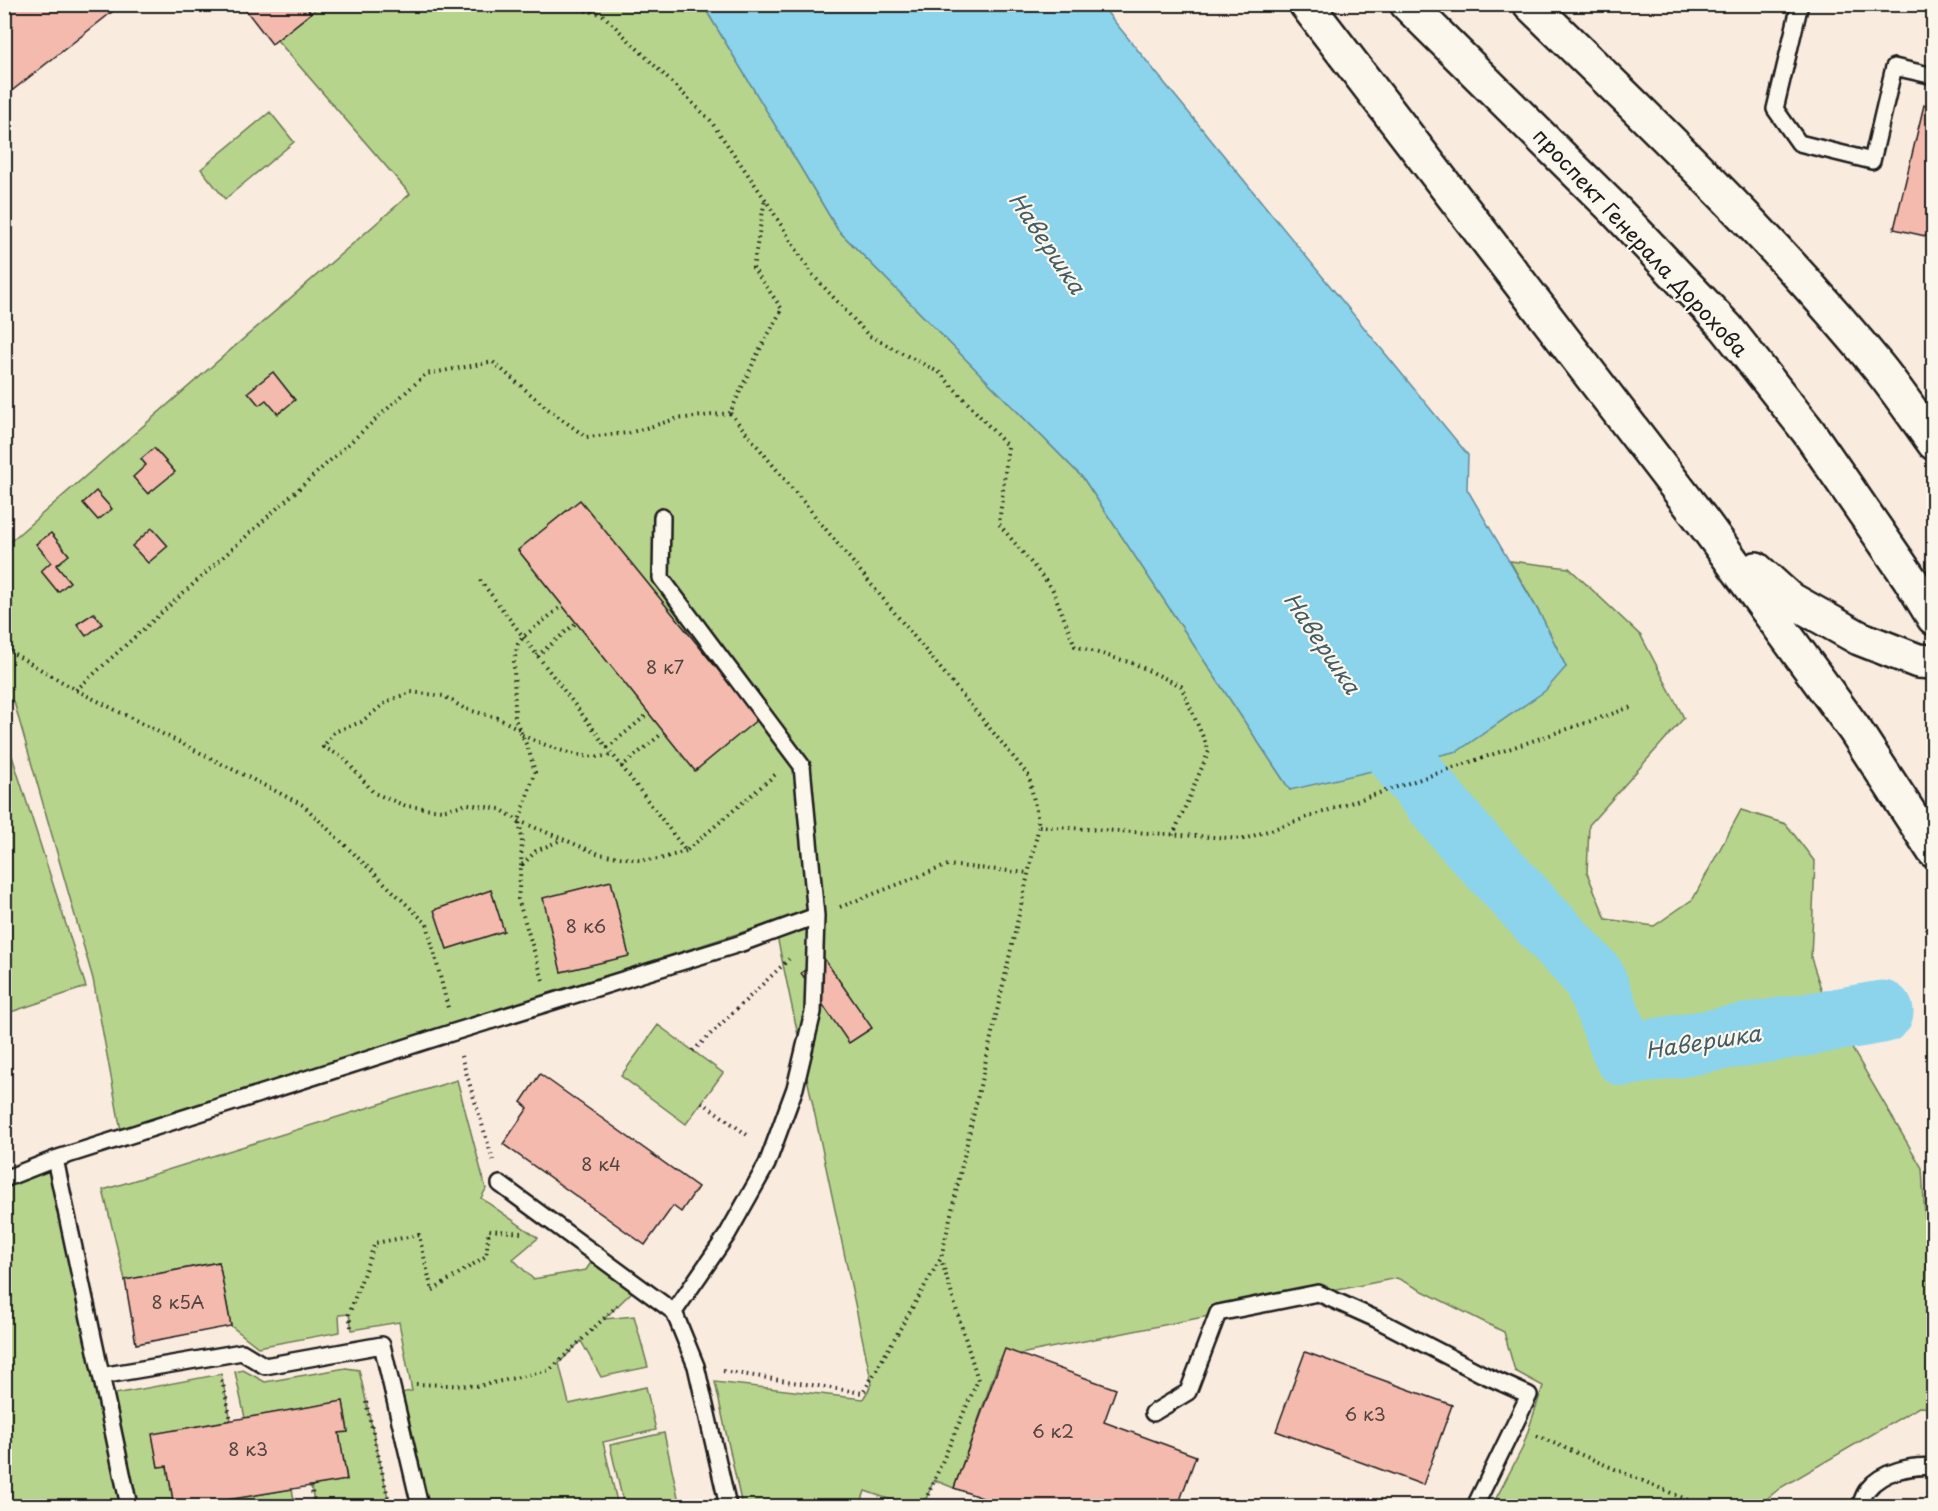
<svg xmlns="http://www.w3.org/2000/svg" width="1938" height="1511" font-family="'Playpen Sans',sans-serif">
<rect width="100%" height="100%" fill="#faebdf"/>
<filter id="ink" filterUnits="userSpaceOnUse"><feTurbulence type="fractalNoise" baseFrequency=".0167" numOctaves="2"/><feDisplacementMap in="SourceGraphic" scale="12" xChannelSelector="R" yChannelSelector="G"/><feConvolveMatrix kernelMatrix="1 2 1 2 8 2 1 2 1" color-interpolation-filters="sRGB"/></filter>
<g filter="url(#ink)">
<path fill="#b7d48c" stroke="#6a7854" stroke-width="1.5" d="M321,5H703L838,230L1083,478L1290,790L1566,667L1543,619L1510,561L1569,568L1641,636L1684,718L1589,825L1587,873L1606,919L1654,926L1693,899L1741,810L1786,824L1815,862L1811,958L1826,1004L1922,1168L1931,1315L1934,1318L1933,1408L1919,1407L1780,1488L1758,1506H1492L1522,1449L1543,1386L1515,1371L1504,1332L1397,1278L1000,1358L954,1488L934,1480L923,1506H909L865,1491L860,1506H742L715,1382L863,1399L872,1384L774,922L121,1131L93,979L14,702L5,697L4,547L410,194L277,40Z
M270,112L294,142L225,199L201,169Z
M12,756L86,987L5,1014L4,758Z
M658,1025L723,1073L686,1124L621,1076Z
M457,1080L486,1189L481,1198L538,1238L513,1259L533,1279L586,1270L596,1255L638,1286L604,1319L634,1316L648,1367L601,1377L581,1341L559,1363L569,1404L646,1387L656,1430L603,1442L618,1506H420L394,1394L412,1391L399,1322L352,1330L349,1314L339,1315L340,1332L258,1347L231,1326L219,1262L125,1280L103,1190Z
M55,1159L105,1396L221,1374L231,1420L153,1434L158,1467L167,1466L174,1506H5V1474L6,1473L4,1463L5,1179Z
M346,1368L359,1370L390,1506H315L311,1486L347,1480L339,1433L348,1431L343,1401L245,1418L235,1372L243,1370L265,1382Z
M664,1433L680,1506H624L610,1445Z
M292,1489L295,1506H190Z"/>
<path fill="#8bd4ec" stroke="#5f8a99" stroke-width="1.5" d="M703,5H1101L1468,455L1467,489L1543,619L1566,667L1545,691L1458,751L1290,790L1083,478L838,230Z"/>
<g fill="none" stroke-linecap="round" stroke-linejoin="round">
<path stroke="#8bd4ec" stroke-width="63" d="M1355,691L1405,764L1463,835L1593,976L1625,1055L1882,1012"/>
</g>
<path fill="#f4baad" stroke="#1c1c1c" stroke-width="1.5" d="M4,4H122L4,97Z
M241,4H304L311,13L272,44Z
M1924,105L1934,108V238L1894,229Z
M273,372L295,400L278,414L266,400L259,405L248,392Z
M154,448L175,472L148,494L133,477L146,465L141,459Z
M96,491L112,509L98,520L83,503Z
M580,500L758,719L695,771L518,550Z
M152,528L168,546L148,563L132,546Z
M51,533L69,555L56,565L70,582L58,592L41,571L51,562L36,544Z
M94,613L102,624L86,636L77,624Z
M611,881L629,956L561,972L543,898Z
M491,890L504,931L447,949L434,910Z
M823,957L872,1028L849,1043L801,973Z
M540,1074L698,1187L681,1212L673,1206L645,1245L503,1144L528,1108L521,1102Z
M219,1262L231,1326L136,1344L125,1280Z
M1005,1349L1116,1389L1104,1422L1196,1456L1178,1506H1084L1072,1502L1070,1506H1005L954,1488Z
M1305,1352L1452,1405L1423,1485L1276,1431Z
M343,1401L348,1432L339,1433L347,1480L190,1506H174L167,1466L158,1467L152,1434Z"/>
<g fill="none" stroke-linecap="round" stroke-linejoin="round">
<defs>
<path id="lane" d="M1800,4L1775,109L1799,143L1872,161L1894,67L1934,76
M55,1159L454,1032L739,944L816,916L802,766L661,578L662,517
M4,1179L55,1159L129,1506
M500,1184L674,1312L696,1366L728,1506
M674,1312L727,1235L767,1164L795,1088L813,1012L816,916
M101,1376L242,1352L265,1366L382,1345L420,1506
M1153,1413L1188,1392L1218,1313L1318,1293L1376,1319L1482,1374L1529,1395L1475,1506
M1860,1506C1862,1501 1864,1493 1868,1489C1882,1471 1912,1465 1934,1467"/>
<path id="secondary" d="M1306,4L1701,519L1855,730L1934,851
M1407,4L1612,207L1726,327L1808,431L1910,579L1934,618
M1530,4C1651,122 1774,238 1880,369C1899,393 1916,418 1934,443
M1756,569L1788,598L1859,638L1918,661L1934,662"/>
</defs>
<use href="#lane" stroke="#1c1c1c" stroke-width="20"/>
<use href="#secondary" stroke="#1c1c1c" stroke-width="38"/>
<path stroke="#1c1c1c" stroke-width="4" stroke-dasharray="1.5 4.5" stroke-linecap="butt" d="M556,4L602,14L710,120L765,199L811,273L868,335L940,373L1008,447L999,524L1052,588L1075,646L1135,664L1181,686L1209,751L1173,835
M480,580L686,851L777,773
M4,648L76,690L303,805L427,924L448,1008
M537,656L576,623
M76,690L426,374L493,362L548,409L586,437L629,433L676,419L730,413
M519,729L498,718L465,709L444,696L411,692L388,701L361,722L334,732L323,747L343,757L374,793L406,806L442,810L468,804L500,809L519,821L599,854L639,860L660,859L686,851
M522,735C550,747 582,762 613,755
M607,748L649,713
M621,767L664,732
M1039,826L1244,839L1632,707
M521,866L522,838L519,821L535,772L529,751L515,719L514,661L518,644L523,637L562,606
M840,907L948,865L1029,873
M543,980L518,899L521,866L536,851L561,840
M693,1051L789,959
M461,1056L493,1160
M702,1102L750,1137
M351,1327L349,1314L375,1243L419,1235L432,1291L486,1256L489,1230L522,1233
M723,1371L863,1393L941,1258L1039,826L1029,776L730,413L757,355L782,309L753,268L765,199
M222,1380L231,1420
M416,1384L479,1386L550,1370L620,1303
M366,1402L390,1506
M1537,1436L1702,1506
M311,1486L315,1506
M923,1506L978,1380L941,1259"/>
<use href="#lane" stroke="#fbf7ec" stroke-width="15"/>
<use href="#secondary" stroke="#fbf7ec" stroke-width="33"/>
</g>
</g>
<g text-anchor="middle" stroke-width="4.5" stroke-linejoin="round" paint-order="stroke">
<g font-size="18" fill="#524440">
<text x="665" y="674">8 к7</text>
<text x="586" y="933">8 к6</text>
<text x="601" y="1171">8 к4</text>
<text x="178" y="1309">8 к5А</text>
<text x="1365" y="1421">6 к3</text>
<text x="1053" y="1438">6 к2</text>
<text x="248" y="1456">8 к3</text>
</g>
<g font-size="21" fill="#1c1c1c" stroke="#fbf7ec">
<text transform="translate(1640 243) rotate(47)" y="7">проспект Генерала Дорохова</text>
</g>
<g font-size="22" font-style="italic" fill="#435c65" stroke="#fbf7ec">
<text transform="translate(1047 243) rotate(56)" y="8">Навершка</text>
<text transform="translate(1322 643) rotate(56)" y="8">Навершка</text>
<text transform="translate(1703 1042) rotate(-9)" y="8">Навершка</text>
</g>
</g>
<rect width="1938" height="1511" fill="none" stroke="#fbf7ec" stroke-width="24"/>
<rect x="12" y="12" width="1914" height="1487" fill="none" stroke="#1c1c1c" stroke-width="2" filter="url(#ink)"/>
</svg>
